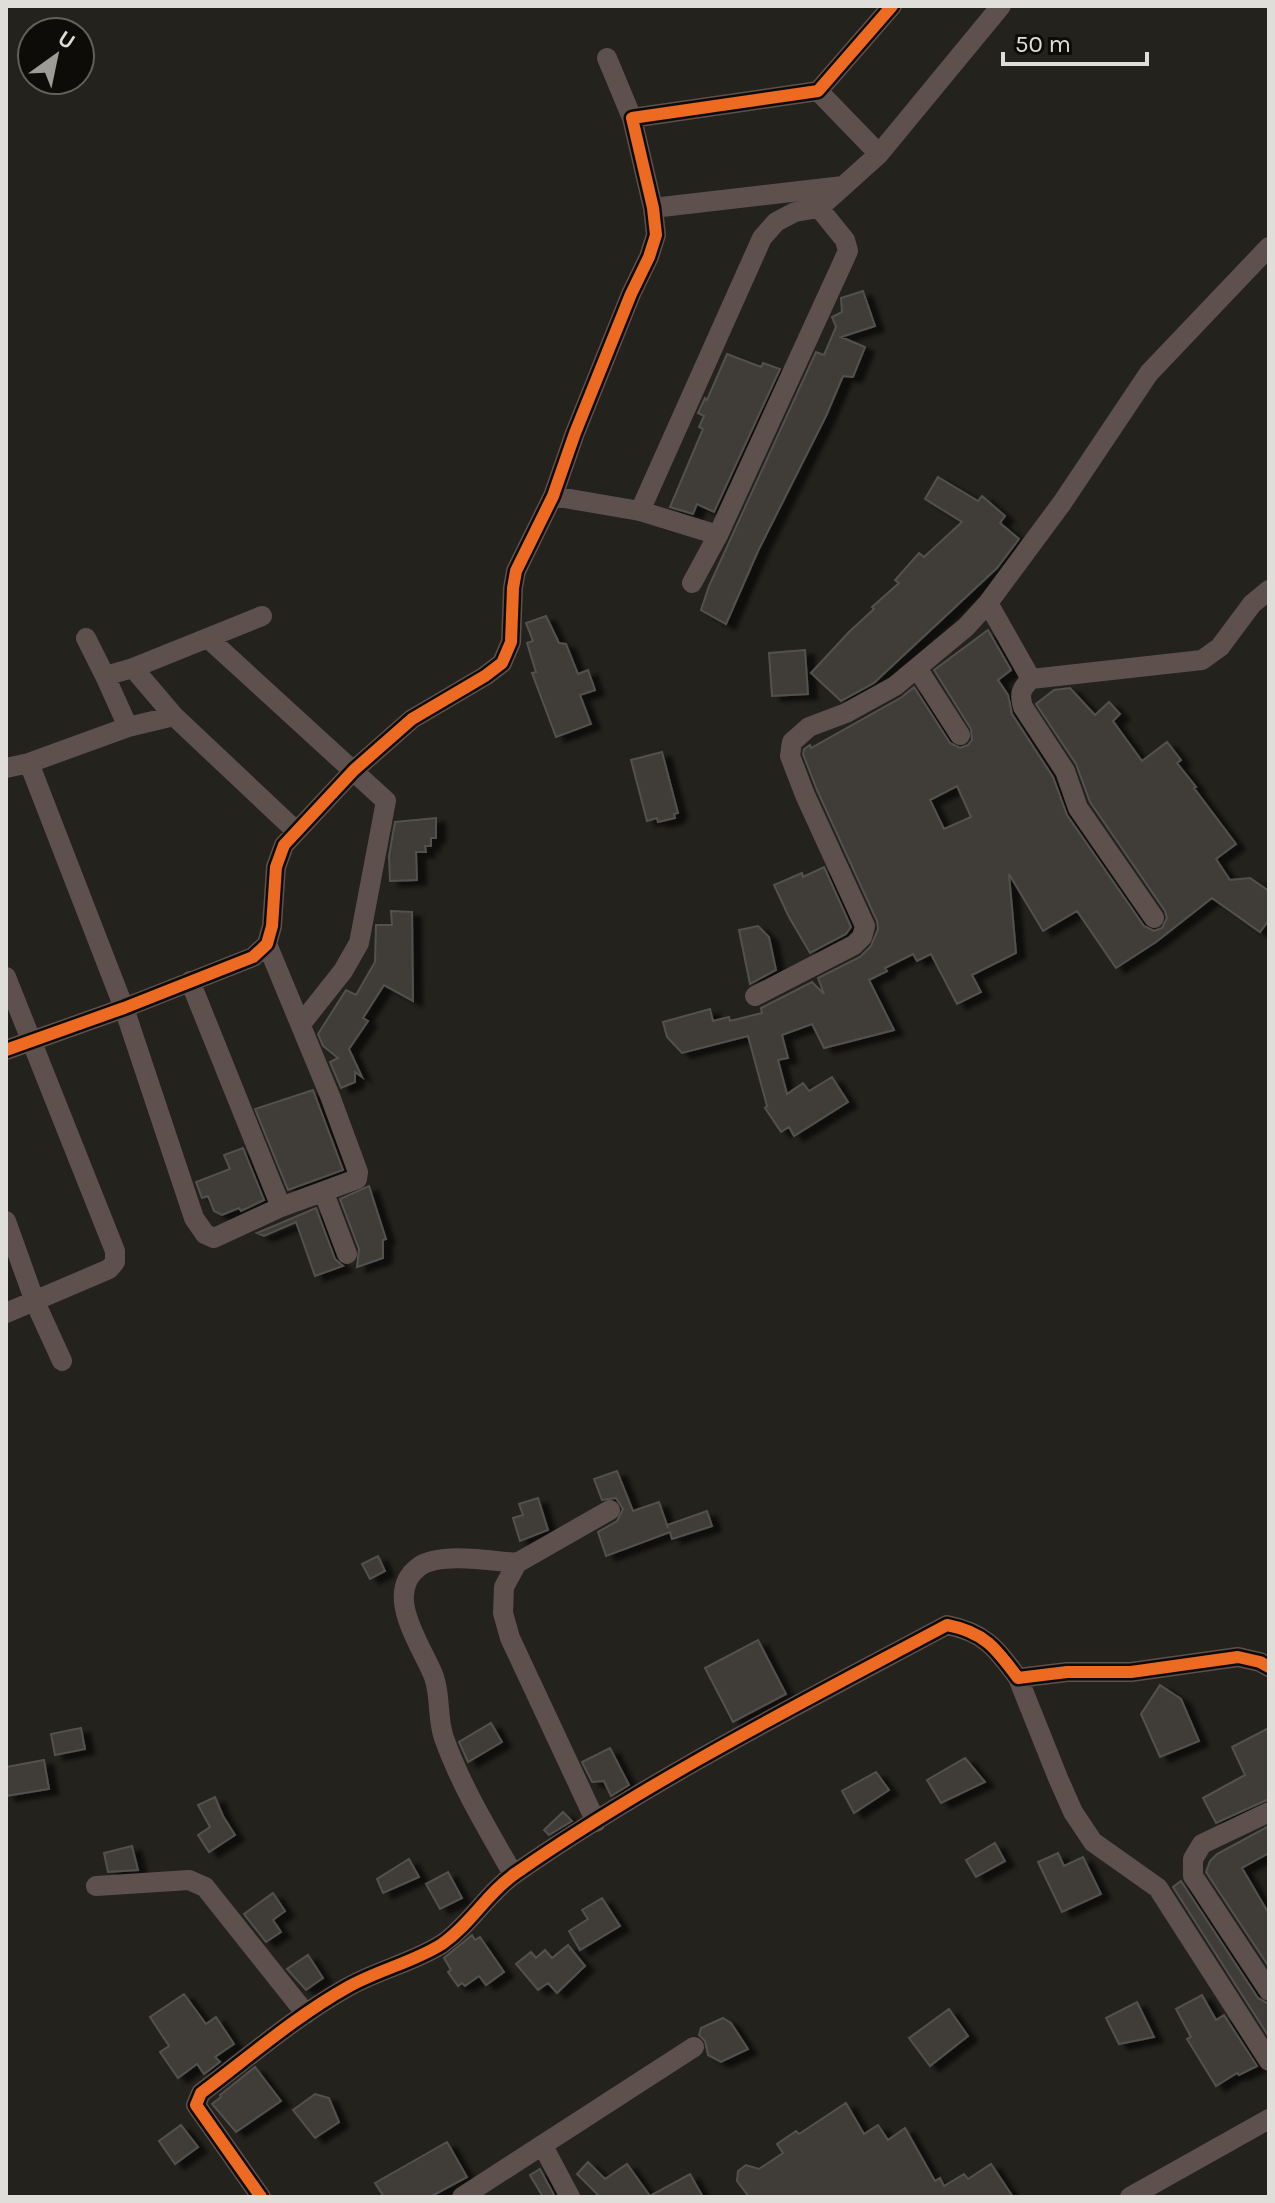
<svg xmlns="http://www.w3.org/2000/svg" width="1275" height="2203" font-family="Karla,sans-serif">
<defs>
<filter id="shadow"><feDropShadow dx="9" dy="5" stdDeviation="2" flood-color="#0009"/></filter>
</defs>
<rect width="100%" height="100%" fill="#23221d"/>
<path fill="#3f3d39" stroke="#53514d" stroke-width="2" fill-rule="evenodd" filter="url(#shadow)" d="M863,291L875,326L841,337L865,347L853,377L843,376L826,416L758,551L726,624L701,610L709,586L816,352L824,355L836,327L832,317L842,312L841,298Z
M727,354L761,367L763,363L780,369L714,512L697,504L693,514L670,507L703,429L699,427L704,416L698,413L705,398L707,400Z
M938,477L978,501L982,496L1005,516L1000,523L1019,539L997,568L874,683L841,701L811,673L849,632L874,609L872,607L899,583L895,580L919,553L924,557L962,522L925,499Z
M546,616L559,643L566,644L578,674L588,670L595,690L580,695L591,724L556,737L532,673L536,672L527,643L533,641L526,623Z
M988,630L1011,670L998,680L1008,695L1012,714L1053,777L1067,815L1144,926L1154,931L1162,928L1167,918L1165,911L1090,802L1076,764L1036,704L1054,690L1070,688L1095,715L1109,702L1120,714L1113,721L1142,761L1167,742L1181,760L1177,763L1196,787L1194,788L1236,844L1216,859L1230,880L1250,878L1269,891V920L1260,932L1212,898L1156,942L1116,968L1077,911L1043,931L1009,874L1016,953L972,975L981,992L957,1004L931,954L917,961L913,954L885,968L887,971L869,980L894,1030L824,1048L812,1024L782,1035L788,1058L778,1060L787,1094L803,1083L809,1091L832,1077L848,1102L794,1136L789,1127L781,1132L765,1108L767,1106L748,1036L682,1053L667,1037L663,1022L710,1009L713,1021L729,1017L730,1021L762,1013L761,1008L812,982L824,994L818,978L860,957L871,946L878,929L877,921L817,790L803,754L804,749L810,745L811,748L902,697L914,687L950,743L960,748L968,745L972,740L971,729L934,670ZM957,786L971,817L944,829L930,800Z
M805,650L808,694L772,696L769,653Z
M662,752L678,813L674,814L675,818L658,822L657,818L647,821L631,760Z
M436,818V838H431V846H425L426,852H416L417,880L390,881L389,856L395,822Z
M824,867L851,927L846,934L810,953L789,917L774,885L802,873L803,877Z
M391,911L412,912L413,1001L384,985L363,1018L368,1021L349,1049L362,1077L355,1072V1082L341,1088L330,1062L338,1058L323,1046L318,1034L346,990L356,995L375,962L376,925H392Z
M758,926L769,937L776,970L750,984L739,930Z
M313,1090L343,1170L288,1190L255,1109Z
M243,1148L264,1200L241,1211L239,1208L222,1215L214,1211L208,1196L202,1198L196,1182L230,1169L224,1155Z
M369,1186L386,1239L383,1240V1258L357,1267L359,1249L340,1199Z
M316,1208L335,1259L343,1266L315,1276L296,1222L264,1236L257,1233Z
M617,1471L633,1511L659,1502L668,1528L667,1525L707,1511L712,1526L672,1539L670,1532L606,1556L598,1532L617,1521L623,1509L616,1498L602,1500L594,1479Z
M538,1498L548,1530L520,1541L513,1518L523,1515L519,1504Z
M378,1556L385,1571L370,1579L362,1564Z
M758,1640L786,1694L733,1722L705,1668Z
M1160,1685L1181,1699L1199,1741L1160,1757L1141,1714Z
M491,1723L502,1742L468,1762L459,1742Z
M81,1728L85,1749L55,1755L51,1734Z
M1269,1728V1799L1216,1823L1203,1798L1245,1775L1232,1747Z
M610,1748L629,1785L611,1796L604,1781L592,1782L582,1762Z
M965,1758L985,1782L941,1803L927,1780Z
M44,1760L49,1789L6,1796V1767Z
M876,1772L889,1790L854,1813L842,1791Z
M215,1797L223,1816L235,1835L209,1852L198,1835L210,1827L198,1805Z
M563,1812L572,1821L549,1835L544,1830Z
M1269,1826V1853L1242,1868L1269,1914V1967L1206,1872L1210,1861L1217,1854Z
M995,1843L1005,1861L976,1877L966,1860Z
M132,1846L138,1870L108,1872L104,1853Z
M1058,1853L1064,1866L1083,1857L1101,1894L1062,1912L1038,1862Z
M409,1859L419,1877L383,1893L377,1879Z
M448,1872L462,1898L440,1909L426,1884Z
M1181,1881L1258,1998L1269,2004V2037L1173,1887Z
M273,1893L285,1911L273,1920L281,1932L266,1942L244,1914Z
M602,1898L620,1926L580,1950L569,1931L588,1919L582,1910Z
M472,1935L475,1940L480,1937L504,1972L486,1985L479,1976L465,1986L462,1983L458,1986L448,1972L451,1970L444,1958Z
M568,1945L585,1966L557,1993L548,1983L538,1990L516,1964L531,1952L536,1958L545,1950L552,1958Z
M308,1955L323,1978L306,1990L287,1969Z
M184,1994L206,2024L216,2017L234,2044L215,2057L220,2062L204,2074L197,2064L178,2078L160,2052L169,2046L150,2017Z
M1202,1995L1216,2020L1224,2015L1257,2066L1239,2075L1237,2073L1216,2086L1187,2039L1191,2037L1176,2009Z
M1137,2002L1154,2037L1119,2044L1106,2018Z
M949,2009L968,2036L930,2066L909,2038Z
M723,2018L731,2023L748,2049L721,2062L708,2055L705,2041L699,2035L701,2028Z
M255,2067L281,2101L236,2132L212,2104L221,2097L220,2095Z
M315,2094L329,2098L339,2122L315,2138L293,2110Z
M846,2103L864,2134L878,2125L888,2140L905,2128L935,2181L940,2178L944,2186L964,2174L968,2179L991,2164L1013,2197H749L737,2181L738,2171L746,2165L759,2169L783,2153L777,2144L796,2131L799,2134Z
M181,2125L198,2147L175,2164L159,2141Z
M447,2142L467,2177L430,2197H384L375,2183Z
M588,2162L605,2179L627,2164L650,2196L690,2174L703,2197H600L577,2174Z
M540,2169L555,2197H543L530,2175Z"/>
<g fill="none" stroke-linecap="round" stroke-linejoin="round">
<path stroke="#5e504d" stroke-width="20" d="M607,58L632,118
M818,91L879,154
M653,208L843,186
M553,496L640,511L718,535
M640,511L762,238L776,222L795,212L819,208L879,154L1001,6
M692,583L718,535L848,251L845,240L819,208
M988,603L1031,679
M86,638L105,676
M209,639L386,801L359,943L343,971L301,1024
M133,668L262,616
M917,668L960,735
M128,727L174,716
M29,763L124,1008L194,1218L205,1234L214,1238L281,1207L357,1179L358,1172L330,1096L267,944
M6,768L29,763L128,727L105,676L133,668L174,716L296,831
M1154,918L1078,808L1065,771L1023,707C1019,694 1021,689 1031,679L1202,660L1220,647L1252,604L1269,590
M6,977L115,1251V1262L109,1269L6,1313
M190,981L281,1207
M755,996L854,945L862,937L865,926L805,795L790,756L792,742L809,727L846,713L895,686L966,627L988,603L1062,503L1149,373L1269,247
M6,1050L124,1008L253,957L267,944L272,926L276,867L284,845L354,770L412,719L485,676L502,663L511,642L513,588L516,571L553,496L575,433L631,294L649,257L656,235L653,208L632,118L818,91L892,6
M324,1193L347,1254
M6,1221L35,1302L62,1361
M1018,1678L1058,1778L1073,1812L1093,1842L1158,1888L1269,2061
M1269,1812L1202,1844L1193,1859V1876L1269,1991
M596,1822L510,1638L503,1613L504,1587L517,1563L610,1510
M513,1874C488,1830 461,1786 444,1738C437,1719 441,1697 434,1677C423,1647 381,1593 420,1566C442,1552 491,1561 517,1563
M96,1886L189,1880L205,1887L306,2014
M543,2146L570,2197
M261,2197L196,2105L201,2093C249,2057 296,2016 348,1987C378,1970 414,1962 442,1944C471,1924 487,1893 516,1873C650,1780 803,1702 947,1625C984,1632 996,1648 1018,1678L1067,1672H1131L1238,1657L1260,1662L1269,1667
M462,2197L694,2047
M1130,2197L1269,2119"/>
<defs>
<path id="cycleway" d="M6,1050L124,1008L253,957L267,944L272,926L276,867L284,845L354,770L412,719L485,676L502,663L511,642L513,588L516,571L553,496L575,433L631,294L649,257L656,235L653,208L632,118L818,91L892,6
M261,2197L196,2105L201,2093C249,2057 296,2016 348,1987C378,1970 414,1962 442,1944C471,1924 487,1893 516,1873C650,1780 803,1702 947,1625C984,1632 996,1648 1018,1678L1067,1672H1131L1238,1657L1260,1662L1269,1667"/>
</defs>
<use href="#cycleway" stroke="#0e0c08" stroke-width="17"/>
<use href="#cycleway" stroke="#ed6a23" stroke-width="12"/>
</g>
<rect width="1275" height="2203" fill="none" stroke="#e0ded8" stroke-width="16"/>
<g transform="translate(56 56) rotate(33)"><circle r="38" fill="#0e0c08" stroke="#62605b" stroke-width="2"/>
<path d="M0-6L14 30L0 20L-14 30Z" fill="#9e9c97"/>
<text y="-12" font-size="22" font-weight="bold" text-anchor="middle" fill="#e0ded8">U</text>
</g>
<path d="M1003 52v12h144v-12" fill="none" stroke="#e0ded8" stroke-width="4"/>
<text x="1015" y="52" font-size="24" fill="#e0ded8" stroke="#0e0c08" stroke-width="6" paint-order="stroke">50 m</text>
</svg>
